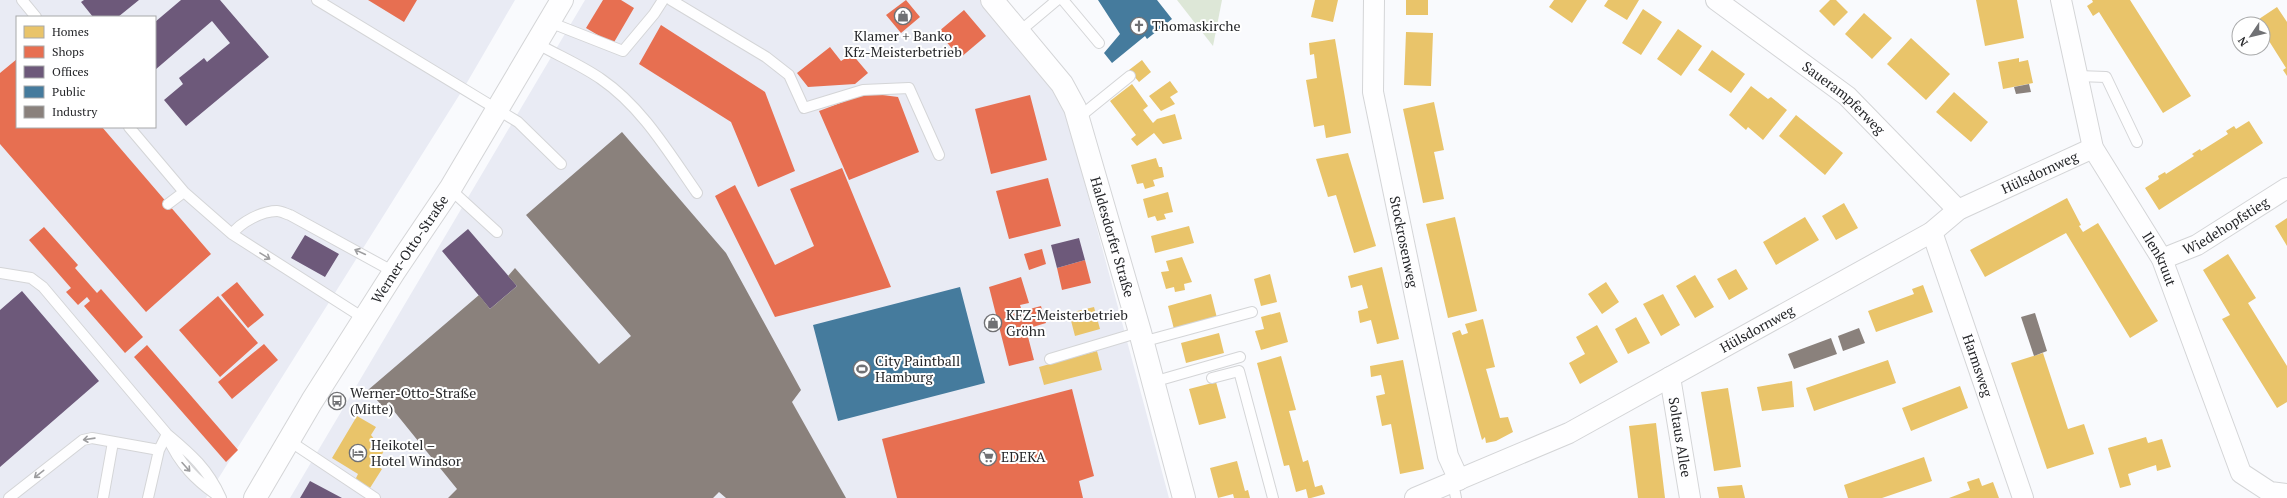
<svg xmlns="http://www.w3.org/2000/svg" width="2287" height="498" font-family="'PT Serif',serif">
<rect width="100%" height="100%" fill="#f9fafd"/>
<path fill="#e9ebf4" fill-rule="evenodd" d="M0,0H515L465,86L206,498H0ZM17,17H155V127H17Z
M585,0H987L1058,83L1169,498H290Z"/>
<path fill="#dde7d7" d="M1177,0H1222L1213,46Z"/>
<path fill="#e9c46a" d="M1315,0H1338L1333,22L1311,17Z
M1406,0H1428V15H1406Z
M1554,0H1587L1572,23L1549,7Z
M1608,0H1639L1627,20L1604,6Z
M1830,0H1836L1848,12L1834,26L1819,11Z
M1976,0H2017L2024,38L1985,46Z
M2092,0H2130L2191,96L2163,113L2099,12L2093,16L2087,6L2093,2Z
M2277,7L2287,22V76L2283,70L2286,68L2269,41L2266,43L2263,38V24H2258L2256,21Z
M1643,9L1662,22L1641,55L1622,43Z
M1864,13L1892,38L1872,59L1845,34Z
M1678,29L1702,46L1681,76L1657,59Z
M1406,32L1433,33L1431,86L1404,85Z
M1911,38L1950,74L1926,100L1887,64Z
M1335,39L1351,133L1326,138L1324,125L1314,127L1306,80L1317,78L1314,54L1310,55L1309,43Z
M1712,50L1745,74L1731,93L1698,70Z
M2019,58V62L2028,60L2033,83L2003,89L1998,62Z
M1142,60L1151,72L1139,82L1129,70Z
M1170,81L1178,92L1170,97L1175,104L1161,111L1149,96Z
M1132,84L1148,106L1143,110L1153,123L1157,119L1175,114L1182,139L1163,144L1154,133L1137,146L1131,139L1136,135L1110,101Z
M1751,86L1768,99L1771,97L1787,110L1763,140L1748,127L1746,130L1729,115Z
M1954,92L1988,122L1971,142L1936,112Z
M1434,102L1444,150L1434,152L1444,199L1423,203L1403,109Z
M1796,115L1843,153L1825,175L1779,136Z
M2249,121L2263,143L2159,210L2145,188L2159,179L2158,176L2165,172L2166,174L2194,156L2192,154L2200,149L2201,151L2228,134L2226,131L2234,126L2236,129Z
M1348,153L1376,246L1354,253L1336,195L1328,197L1316,159Z
M1156,158L1159,167H1162L1164,177L1153,180L1155,186L1145,189L1143,183L1137,184L1131,165Z
M1168,192L1173,212L1164,214L1166,219L1157,221L1155,216L1148,218L1143,199Z
M2067,198L2081,225L2079,226L2083,232L2098,223L2158,321L2130,338L2066,233L1985,277L1970,250Z
M1844,203L1858,228L1836,240L1822,216Z
M1455,217L1477,311L1448,318L1426,224Z
M1805,217L1819,240L1776,265L1763,242Z
M2287,218V246L2275,226Z
M1189,226L1194,243L1155,253L1151,236Z
M2228,254L2256,298L2248,303L2287,366V402L2277,408L2222,319L2230,315L2203,270Z
M1182,257L1192,282L1184,284L1185,290L1175,292L1174,287L1166,289L1161,272L1169,271L1166,261Z
M1382,267L1399,339L1377,344L1371,320L1360,323L1358,311L1368,308L1362,285L1351,288L1348,276Z
M1736,269L1748,289L1729,300L1717,279Z
M1270,274L1277,302L1261,306L1254,279Z
M1695,275L1714,307L1695,318L1676,286Z
M1606,282L1619,302L1602,314L1588,294Z
M1923,285L1933,312L1876,332L1868,311L1914,294L1912,289Z
M1211,294L1217,318L1174,329L1168,306Z
M1663,294L1680,325L1661,336L1643,304Z
M1094,307L1100,329L1075,336L1069,313Z
M1280,312L1288,342L1261,350L1255,331L1264,329L1261,317Z
M1636,317L1650,343L1628,354L1615,329Z
M1483,319L1495,367L1486,369L1500,418L1508,417L1513,432L1496,441L1486,443L1485,437L1482,440L1452,333L1460,330L1462,335L1468,333L1465,324Z
M1597,325L1618,362L1580,384L1569,363L1585,354L1576,337Z
M1219,333L1224,353L1186,363L1181,343Z
M1097,351L1102,370L1044,385L1039,367Z
M2043,353L2068,429L2084,424L2094,454L2047,469L2011,363Z
M1281,356L1296,410L1289,411L1303,462L1308,460L1315,487L1322,485L1325,494L1311,498H1308L1306,489L1296,492L1289,465L1284,466L1257,363Z
M1403,360L1424,469L1400,474L1391,424L1382,426L1376,396L1385,394L1381,375L1371,377L1370,366Z
M1888,360L1896,383L1814,411L1806,388Z
M1792,381L1794,407L1762,411L1757,387Z
M1216,382L1226,418L1199,425L1189,389Z
M1960,386L1968,408L1911,431L1902,408Z
M1728,388L1741,467L1714,471L1701,392Z
M357,416L376,427L371,435L375,440L373,443L385,449L376,465L382,469L370,488L355,480L358,474L332,458Z
M1656,423L1665,498H1638L1629,426Z
M2146,437L2148,443L2162,439L2171,467L2157,471L2156,465L2128,474L2131,485L2120,488L2108,448Z
M1924,457L1932,481L1882,498H1848L1844,485Z
M1237,461L1245,491L1248,490L1250,498H1234L1233,494L1218,498L1210,468Z
M1979,478L1982,486L1993,482L1999,498H1949L1970,490L1967,482Z
M1742,485L1745,498H1719L1717,487Z"/>
<path fill="#e76f51" d="M368,0H417L404,22Z
M603,0H621L634,8L613,44L586,28Z
M906,0L920,17L901,33L886,15Z
M964,10L986,36L960,58L938,32Z
M661,25L765,92L795,171L758,187L731,122L639,64Z
M830,47L841,61L852,54L868,73L855,84L808,87L797,73Z
M17,59V127H102L211,254L146,312L0,144V73Z
M867,93L898,97L919,152L849,180L819,111Z
M1030,95L1047,160L991,174L975,109Z
M842,168L891,287L775,317L715,196L735,185L775,265L814,246L790,189Z
M1048,178L1061,226L1009,239L996,191Z
M44,227L78,265L75,268L97,293L101,289L143,337L125,353L84,306L90,301L87,297L78,305L66,292L71,288L29,240Z
M1042,249L1046,264L1029,270L1024,254Z
M1085,260L1091,283L1062,290L1057,268Z
M1021,277L1029,303L1020,305L1022,311L1041,306L1046,323L1026,329L1034,360L1009,366L989,287Z
M237,282L264,315L248,328L221,295Z
M218,296L258,343L220,377L179,330Z
M264,344L278,360L232,399L218,382Z
M147,345L238,450L226,462L134,357Z
M1072,389L1094,476L1079,481L1083,498H897L882,439Z"/>
<path fill="#6d597a" d="M84,0H139L118,17H93L81,2Z
M181,0H220L269,57L186,126L164,100L183,84L179,78L204,58L207,62L230,43L212,21L155,70V22Z
M468,229L517,286L490,309L442,251Z
M305,235L339,254L325,277L291,258Z
M1079,238L1085,260L1057,268L1051,245Z
M22,291L99,381L0,467V310Z
M310,481L342,498H300Z"/>
<path fill="#457b9d" d="M1098,0H1157L1172,19L1147,39L1145,36L1112,63L1104,53L1120,34Z
M960,287L985,383L838,421L813,325Z"/>
<path fill="#8a817c" d="M2029,84L2031,92L2016,94L2014,87Z
M622,132L726,253L801,390L792,402L846,498H726L719,492L713,498H448L457,489L389,405L384,408L368,390L479,295L490,309L517,286L508,276L515,268L599,364L631,336L526,215Z
M2035,313L2047,351L2034,356L2021,317Z
M1859,328L1865,343L1843,351L1838,336Z
M1831,338L1837,354L1794,369L1788,354Z"/>
<g fill="none" stroke-linecap="round" stroke-linejoin="round">
<defs>
<path id="service" d="M22,0L36,17
M317,0L518,122L561,164
M671,0L766,57L789,75L804,108L863,90L909,88L939,155
M1063,0L1099,43
M549,22L623,51L654,14L663,0
M1019,32L1057,0
M536,43C557,55 581,65 601,79C642,107 669,153 697,193
M2078,76L2106,77L2137,142
M1078,118L1130,76
M129,127L184,192L232,234L365,319
M450,189L497,232
M168,204L184,192
M232,234C241,222 262,211 277,211C281,211 286,214 290,215L394,272
M0,273L31,278L43,287L167,434C191,454 208,469 221,498
M1142,342L1252,312
M1050,359L1140,332
M1212,378L1239,371L1273,498
M1153,382L1240,357
M167,436C179,464 196,481 221,498
M288,440L375,498
M1453,483L1456,498
M9,498L83,440L92,438L159,450L167,434
M103,498L113,442
M148,498L159,450"/>
<g id="minor">
<path id="s1" d="M1374,0L1373,92L1448,456L1459,480"/>
<path id="s2" d="M1716,0L1847,96L1958,210"/>
<path id="s3" d="M2061,0L2093,148L2162,259L2241,473L2270,492L2287,494"/>
<path id="s4" d="M1932,232L2023,498"/>
<path id="s5" d="M2162,259L2197,245L2287,188"/>
<path id="s6" d="M1670,377L1690,498"/>
<path id="s7" d="M1415,498L1569,433L1932,232L1958,210L2093,148"/>
</g>
<g id="tertiary">
<path id="s8" d="M992,0L1062,84L1075,108L1140,332L1184,498"/>
</g>
<g id="secondary">
<path id="s9" d="M255,498L312,401L394,272L450,189L562,0"/>
</g>
</defs>
<use href="#service" stroke="#d4d5d7" stroke-width="12"/>
<use href="#minor" stroke="#d4d5d7" stroke-width="22"/>
<use href="#tertiary" stroke="#d4d5d7" stroke-width="24"/>
<use href="#secondary" stroke="#d4d5d7" stroke-width="24"/>
<use href="#service" stroke="#fefeff" stroke-width="10"/>
<use href="#minor" stroke="#fefeff" stroke-width="20"/>
<use href="#tertiary" stroke="#fefeff" stroke-width="22"/>
<use href="#secondary" stroke="#fefeff" stroke-width="22"/>
</g>
<defs><path id="oneway-shaft" d="M-6 0H5M1.5-3L5.5 0L1.5 3" fill="none" stroke-width="1.6" stroke-linecap="round" stroke-linejoin="round"/></defs>
<g stroke="#9d9d9f">
<use href="#oneway-shaft" transform="translate(360 252) rotate(-155)"/>
<use href="#oneway-shaft" transform="translate(265 256) rotate(32)"/>
<use href="#oneway-shaft" transform="translate(89 439) rotate(172)"/>
<use href="#oneway-shaft" transform="translate(186 467) rotate(48)"/>
<use href="#oneway-shaft" transform="translate(39 474) rotate(142)"/>
</g>
<defs>
<symbol id="shop-ring" viewBox="-11 -11 22 22"><circle r="9.5" fill="#fff" stroke="#707174" stroke-width="1.5"/><path d="M-5-2.5h2.3a2.7 3.5 0 0 1 5.4 0H5L5.5 6h-11ZM-1.5-2.5h3a1.5 2.3 0 0 0-3 0Z" fill="#707174"/></symbol>
<symbol id="church-ring" viewBox="-11 -11 22 22"><circle r="9.5" fill="#fff" stroke="#707174" stroke-width="1.5"/><path d="M-1.2-6h2.4v3.5h3.3v2.4h-3.3V6h-2.4V-.1h-3.3v-2.4h3.3Z" fill="#707174"/></symbol>
<symbol id="stadium-ring" viewBox="-11 -11 22 22"><circle r="9.5" fill="#fff" stroke="#707174" stroke-width="1.5"/><path d="M0-5a6.5 5 0 1 0 0 10a6.5 5 0 1 0 0-10ZM-3.5-1.8h7v3.6h-7Z" fill="#707174"/></symbol>
<symbol id="bus-ring" viewBox="-11 -11 22 22"><circle r="9.5" fill="#fff" stroke="#707174" stroke-width="1.5"/><path d="M-5-6H5V4H4V6H2V4H-2V6H-4V4H-5ZM-3.5-4V0h7V-4ZM-3.5 1.2v1.5H-2V1.2ZM2 1.2v1.5H3.5V1.2Z" fill="#707174"/></symbol>
<symbol id="hotel-ring" viewBox="-11 -11 22 22"><circle r="9.5" fill="#fff" stroke="#707174" stroke-width="1.5"/><path d="M-6-4.5h1.5V1H6V5H4.5V3h-9V5H-6ZM-4 0a1.8 1.8 0 1 1 3.6 0ZM.5 0V-2.5h3Q6-2.5 6 0Z" fill="#707174"/></symbol>
<symbol id="supermarket-ring" viewBox="-11 -11 22 22"><circle r="9.5" fill="#fff" stroke="#707174" stroke-width="1.5"/><path d="M-6-5.5h2.5l.6 2H6L4.5 2H-2.5L-4.4-4H-6ZM-1.5 3.2a1.3 1.3 0 1 0 .1 0ZM3 3.2a1.3 1.3 0 1 0 .1 0Z" fill="#707174"/></symbol>
</defs>
<g fill-rule="evenodd">
<use href="#shop-ring" x="893" y="6" width="20" height="20"/>
<use href="#church-ring" x="1129" y="16" width="20" height="20"/>
<use href="#shop-ring" x="983" y="313" width="20" height="20"/>
<use href="#stadium-ring" x="852" y="359" width="20" height="20"/>
<use href="#bus-ring" x="327" y="391" width="20" height="20"/>
<use href="#hotel-ring" x="348" y="443" width="20" height="20"/>
<use href="#supermarket-ring" x="978" y="447" width="20" height="20"/>
</g>
<g text-anchor="middle" stroke-width="4" stroke-linejoin="round" paint-order="stroke">
<g font-size="14" fill="#26272a" stroke="#fff" text-anchor="start">
<text x="1152" y="31">Thomaskirche</text>
<text x="903" y="41" text-anchor="middle">Klamer + Banko<tspan x="903" dy="16">Kfz-Meisterbetrieb</tspan></text>
<text x="1006" y="320">KFZ-Meisterbetrieb<tspan x="1006" dy="16">Gröhn</tspan></text>
<text x="875" y="366">City Paintball<tspan x="875" dy="16">Hamburg</tspan></text>
<text x="350" y="398">Werner-Otto-Straße<tspan x="350" dy="16">(Mitte)</tspan></text>
<text x="371" y="450">Heikotel –<tspan x="371" dy="16">Hotel Windsor</tspan></text>
<text x="1001" y="462">EDEKA</text>
</g>
<g font-size="14" fill="#26272a" stroke="#fff">
<text dy="5" stroke="none"><textPath href="#s2" startOffset="161">Sauerampferweg</textPath></text>
<text dy="5" stroke="none"><textPath href="#s7" startOffset="706">Hülsdornweg</textPath></text>
<text dy="5" stroke="none"><textPath href="#s5" startOffset="72">Wiedehopfstieg</textPath></text>
<text dy="5" stroke="none"><textPath href="#s8" startOffset="271">Haldesdorfer Straße</textPath></text>
<text dy="5" stroke="none"><textPath href="#s1" startOffset="245">Stockrosenweg</textPath></text>
<text dy="5" stroke="none"><textPath href="#s9" startOffset="293">Werner-Otto-Straße</textPath></text>
<text dy="5" stroke="none"><textPath href="#s3" startOffset="281">Ilenkruut</textPath></text>
<text dy="5" stroke="none"><textPath href="#s7" startOffset="382">Hülsdornweg</textPath></text>
<text dy="5" stroke="none"><textPath href="#s4" startOffset="141">Harmsweg</textPath></text>
<text dy="5" stroke="none"><textPath href="#s6" startOffset="61">Soltaus Allee</textPath></text>
</g>
</g>
<rect x="16" y="16" width="140" height="112" fill="#ffffff" stroke="#a8a9aa"/>
<rect x="24" y="26" width="20" height="12" fill="#e9c46a" stroke="#a8a9aa"/>
<text x="52" y="36" font-size="12" fill="#26272a">Homes</text>
<rect x="24" y="46" width="20" height="12" fill="#e76f51" stroke="#a8a9aa"/>
<text x="52" y="56" font-size="12" fill="#26272a">Shops</text>
<rect x="24" y="66" width="20" height="12" fill="#6d597a" stroke="#a8a9aa"/>
<text x="52" y="76" font-size="12" fill="#26272a">Offices</text>
<rect x="24" y="86" width="20" height="12" fill="#457b9d" stroke="#a8a9aa"/>
<text x="52" y="96" font-size="12" fill="#26272a">Public</text>
<rect x="24" y="106" width="20" height="12" fill="#8a817c" stroke="#a8a9aa"/>
<text x="52" y="116" font-size="12" fill="#26272a">Industry</text>
<g transform="translate(2251 36) rotate(235)"><circle r="19" fill="#ffffff" stroke="#a8a9aa"/>
<path d="M0-3L7 15L0 10L-7 15Z" fill="#707174"/>
<text y="-6" font-size="11" font-weight="bold" text-anchor="middle" fill="#26272a">N</text>
</g>
</svg>
